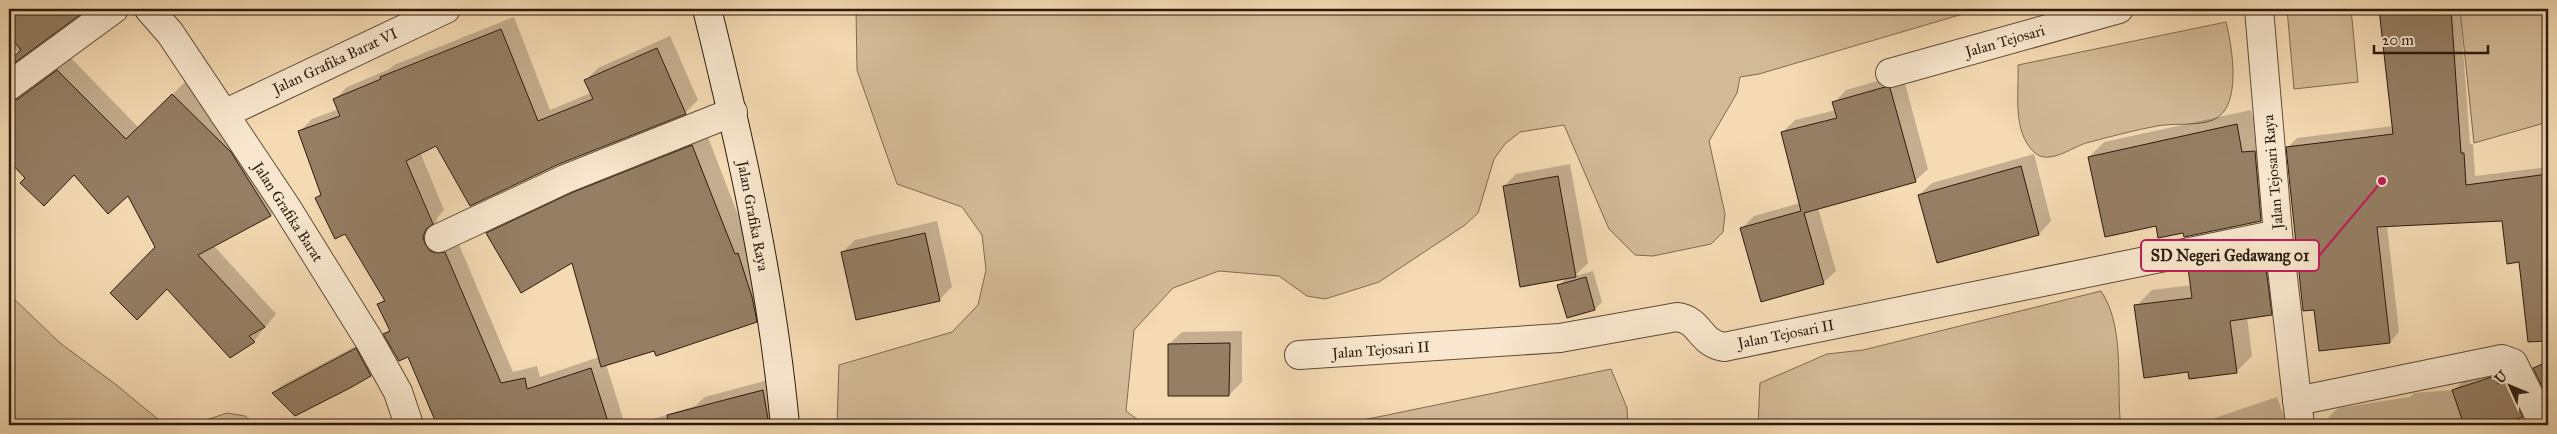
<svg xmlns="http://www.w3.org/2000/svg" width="2557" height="434" font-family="'IM FELL Great Primer',serif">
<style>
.green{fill:#d3ba97;stroke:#806a52}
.shadow{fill:#0003}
.building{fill:#957e64;stroke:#2d1b0e}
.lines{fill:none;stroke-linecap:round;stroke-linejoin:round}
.minor-casing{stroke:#5f4b37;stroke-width:30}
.secondary-casing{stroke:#2d1b0e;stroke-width:30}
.minor{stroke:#f8e7ce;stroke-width:28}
.secondary{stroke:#f8e7ce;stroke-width:28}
.labels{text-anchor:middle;stroke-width:4;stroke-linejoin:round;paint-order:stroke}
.street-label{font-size:15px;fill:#2d1b0e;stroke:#f8e7ce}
.leader{fill:none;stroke:#c2185b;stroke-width:2}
.callout-dot{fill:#c2185b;stroke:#f8e7ce;stroke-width:2}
.callout{fill:#f8e7ce;stroke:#c2185b;stroke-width:2}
.callout-label{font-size:16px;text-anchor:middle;font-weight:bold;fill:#2d1b0e}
</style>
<rect width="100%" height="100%" fill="#f5dab3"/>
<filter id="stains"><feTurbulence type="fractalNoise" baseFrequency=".004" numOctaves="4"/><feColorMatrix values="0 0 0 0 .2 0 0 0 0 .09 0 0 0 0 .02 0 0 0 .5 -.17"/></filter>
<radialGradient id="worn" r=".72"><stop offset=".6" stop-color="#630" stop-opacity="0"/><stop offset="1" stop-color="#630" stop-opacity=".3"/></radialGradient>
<g class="green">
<path d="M 856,9 L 1980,9 L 1759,74 L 1740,77 L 1737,93 L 1709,141 L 1725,214 L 1723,232 L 1711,244 L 1653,256 L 1635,255 L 1609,229 L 1564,125 L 1520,132 L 1505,144 L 1494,159 L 1478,213 L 1465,225 L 1379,282 L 1325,299 L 1307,296 L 1279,276 L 1219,271 L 1173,288 L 1134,330 L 1126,411 L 1145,425 L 837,425 L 839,365 L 952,332 L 978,305 L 986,270 L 982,235 L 962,207 L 897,184 L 857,70 Z"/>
<path d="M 2287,9 L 2351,9 L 2358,82 L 2294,89 Z"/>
<path d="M 2460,9 L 2548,9 L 2548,122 L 2474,143 Z"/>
<path d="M 2226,22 C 2232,46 2243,108 2213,120 C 2199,126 2173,123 2157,126 C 2135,130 2113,136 2090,142 C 2074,145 2049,167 2034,152 C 2012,131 2019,93 2018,65 Z"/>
<path d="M 2101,291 C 2124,325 2117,377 2120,418 L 2116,425 L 1758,425 L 1760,383 L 1827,354 L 1863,350 Z"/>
<path d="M 9,294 L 60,343 L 114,383 L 165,425 L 9,425 Z"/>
<path d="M 1611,369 L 1627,408 L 1628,425 L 1324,425 L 1363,420 Z"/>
<path d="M 227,413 L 245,416 L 256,425 L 191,425 Z"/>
</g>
<g class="shadow">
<path d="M 9,9 L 83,9 L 21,56 L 9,42 Z"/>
<path d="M 360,9 L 378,9 L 362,14 Z"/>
<path d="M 2380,9 L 2460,9 L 2470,144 L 2473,144 L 2475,176 L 2548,167 L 2548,287 L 2523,291 L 2520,261 L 2503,220 L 2387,225 L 2399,332 L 2390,342 L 2315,308 L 2288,147 L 2297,138 L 2393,126 Z"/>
<path d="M 514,17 L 550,110 L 591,93 L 586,80 L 598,68 L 670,36 L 698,100 L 685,113 L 436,144 L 420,152 L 444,210 L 438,217 L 435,224 L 437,231 L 457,240 L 513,372 L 537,366 L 540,377 L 599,357 L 572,261 L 488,233 L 501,220 L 706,132 L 748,241 L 770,308 L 756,321 L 606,364 L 625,425 L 439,425 L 409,355 L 385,334 L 390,329 L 379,305 L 385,298 L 346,232 L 316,198 L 322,193 L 300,131 L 312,119 L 339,109 L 335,99 L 347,87 L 390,69 L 394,65 Z"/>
<path d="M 71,58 L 139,128 L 185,82 L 243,139 L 283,202 L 271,215 L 213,245 L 276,314 L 254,341 L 230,356 L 157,247 L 128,194 L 74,174 L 26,178 L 9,160 L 9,87 L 23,90 L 32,87 Z"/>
<path d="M 1898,75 L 1903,76 L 1928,169 L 1915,181 L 1818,208 L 1836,271 L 1823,283 L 1741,229 L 1754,216 L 1800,203 L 1783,132 L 1795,120 L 1836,110 L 1834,103 L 1846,90 Z"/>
<path d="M 2251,110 L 2276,205 L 2261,220 L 2184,231 L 2157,225 L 2089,157 L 2104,142 Z"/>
<path d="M 2034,154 L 2051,221 L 2039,234 L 1938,261 L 1919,195 L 1932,183 Z"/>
<path d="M 1570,164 L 1588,263 L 1575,276 L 1593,271 L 1602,302 L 1595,309 L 1567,316 L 1559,286 L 1567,277 L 1504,186 L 1516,174 Z"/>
<path d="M 937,221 L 952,287 L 939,300 L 843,252 L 855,240 Z"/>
<path d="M 2280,238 L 2287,298 L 2271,314 L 2247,317 L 2252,356 L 2236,372 L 2189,371 L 2136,306 L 2152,290 L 2192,285 L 2190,269 L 2205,253 Z"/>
<path d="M 1242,331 L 1242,382 L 1229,395 L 1169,344 L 1182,332 Z"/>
<path d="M 363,342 L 377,368 L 370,375 L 274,393 L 281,386 Z"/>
<path d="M 2548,356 L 2548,397 L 2535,369 Z"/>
<path d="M 2508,365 L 2534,404 L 2522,416 L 2496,425 L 2326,425 L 2325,421 L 2338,408 L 2410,397 L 2414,393 L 2454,390 L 2466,378 Z"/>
<path d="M 775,378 L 781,411 L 769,423 L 760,425 L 634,425 L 695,406 L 705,397 Z"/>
<path d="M 2277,397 L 2287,425 L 2194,425 Z"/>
</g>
<g class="building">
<path d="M 9,9 L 88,9 L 9,67 L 9,61 L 21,50 L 9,35 Z"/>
<path d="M 2379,9 L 2451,9 L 2461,153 L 2464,153 L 2466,185 L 2548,174 L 2548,341 L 2528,342 L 2519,262 L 2507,264 L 2502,221 L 2377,227 L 2390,343 L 2319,351 L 2314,310 L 2303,311 L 2286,147 L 2393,134 Z"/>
<path d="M 501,29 L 538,121 L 593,99 L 584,80 L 657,48 L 686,114 L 559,164 L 470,206 L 436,146 L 406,161 L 433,224 L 426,229 L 423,237 L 425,244 L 430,251 L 437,253 L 445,252 L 501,383 L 525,378 L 527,389 L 591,368 L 609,425 L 437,425 L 408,357 L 399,361 L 383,334 L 390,331 L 377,304 L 385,301 L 345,234 L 335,239 L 315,198 L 321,195 L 298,131 L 340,116 L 333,99 L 381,79 L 380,77 Z"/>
<path d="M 57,70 L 126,139 L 172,94 L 231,152 L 271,216 L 198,255 L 265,327 L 249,336 L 255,342 L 230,358 L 167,289 L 137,320 L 110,293 L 155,247 L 128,196 L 108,214 L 74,175 L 44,206 L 20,183 L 25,178 L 9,161 L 9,101 L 18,99 Z"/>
<path d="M 1885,87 L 1890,88 L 1916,182 L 1804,213 L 1824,284 L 1761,302 L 1740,228 L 1801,211 L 1781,132 L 1837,118 L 1832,102 Z"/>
<path d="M 2237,124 L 2242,152 L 2255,151 L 2261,221 L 2184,237 L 2183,233 L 2158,238 L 2156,226 L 2105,237 L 2088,157 Z"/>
<path d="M 692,145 L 735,254 L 738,253 L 752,297 L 757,322 L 656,356 L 654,351 L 601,367 L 572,263 L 521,293 L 486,233 L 571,193 Z"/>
<path d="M 2021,166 L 2039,235 L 1937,263 L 1918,195 Z"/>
<path d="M 1558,176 L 1576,277 L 1520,287 L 1503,186 Z"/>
<path d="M 925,233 L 940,301 L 856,320 L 841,252 Z"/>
<path d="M 2264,253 L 2272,315 L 2230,321 L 2237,373 L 2189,379 L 2188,372 L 2144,378 L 2134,305 L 2192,298 L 2188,268 Z"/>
<path d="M 1586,277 L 1595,310 L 1567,318 L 1557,285 Z"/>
<path d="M 1230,343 L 1229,396 L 1168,396 L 1168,344 Z"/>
<path d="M 356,348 L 371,376 L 350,388 L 295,416 L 272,393 Z"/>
<path d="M 2548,362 L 2548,399 L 2533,368 Z"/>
<path d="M 2495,376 L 2498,384 L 2505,381 L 2523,417 L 2500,425 L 2464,425 L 2452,390 Z"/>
<path d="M 763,390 L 769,425 L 669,425 L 667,415 Z"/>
</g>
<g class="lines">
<defs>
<g id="minor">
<path d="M 149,9 L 170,33 L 285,205 L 369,340 L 398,392 L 409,425"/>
<path d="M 2259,9 L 2278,234 L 2300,425"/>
<path d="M 1890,73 L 2119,9"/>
<path d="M 9,86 L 114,9"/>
<path d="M 224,114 L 446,9"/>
<path d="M 439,238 L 565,179 L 733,112"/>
<path d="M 1299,355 L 1560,338 L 1677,317 C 1701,320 1699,343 1724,347 L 2278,234"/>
<path d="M 2297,401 L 2502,359 L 2513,363 L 2544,425"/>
</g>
<path id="secondary" d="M 707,9 C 741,146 772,285 785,425"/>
</defs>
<use href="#minor" class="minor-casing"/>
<use href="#secondary" class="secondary-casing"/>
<use href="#minor" class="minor"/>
<use href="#secondary" class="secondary"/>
</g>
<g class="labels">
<g class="street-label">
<text transform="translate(2005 41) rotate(-16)" y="5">Jalan Tejosari</text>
<text transform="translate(335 61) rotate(-25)" y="5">Jalan Grafika Barat VI</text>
<text transform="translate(2273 172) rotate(-95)" y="5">Jalan Tejosari Raya</text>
<text transform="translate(288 212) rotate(57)" y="5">Jalan Grafika Barat</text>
<text transform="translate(753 216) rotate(79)" y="5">Jalan Grafika Raya</text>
<text transform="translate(1786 334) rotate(-11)" y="5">Jalan Tejosari II</text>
<text transform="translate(1381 350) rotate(-4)" y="5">Jalan Tejosari II</text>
</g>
</g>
<path class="leader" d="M2382 181L2319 256"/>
<circle class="callout-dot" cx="2382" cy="181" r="5"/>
<rect class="callout" x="2141" y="240" width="178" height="31" rx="5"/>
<g class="callout-label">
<text x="2230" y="261">SD Negeri Gedawang 01</text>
</g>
<rect width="2557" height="434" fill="none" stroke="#f5dab3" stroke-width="30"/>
<rect x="10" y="10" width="2537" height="414" fill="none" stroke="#2d1b0e" stroke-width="2.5"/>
<rect x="15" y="15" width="2527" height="404" fill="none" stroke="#2d1b0e"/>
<g transform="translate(2510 386) rotate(314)" stroke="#f8e7ce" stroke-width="4" paint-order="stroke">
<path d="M0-4L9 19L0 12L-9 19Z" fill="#2d1b0e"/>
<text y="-8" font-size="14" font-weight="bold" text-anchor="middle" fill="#2d1b0e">U</text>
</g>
<path d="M2374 45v8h114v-8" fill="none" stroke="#2d1b0e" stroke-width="2.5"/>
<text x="2382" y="45" font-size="15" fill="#2d1b0e" stroke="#f8e7ce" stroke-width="4" paint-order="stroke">20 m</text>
<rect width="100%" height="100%" filter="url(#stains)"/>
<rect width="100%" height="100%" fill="url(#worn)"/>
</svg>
